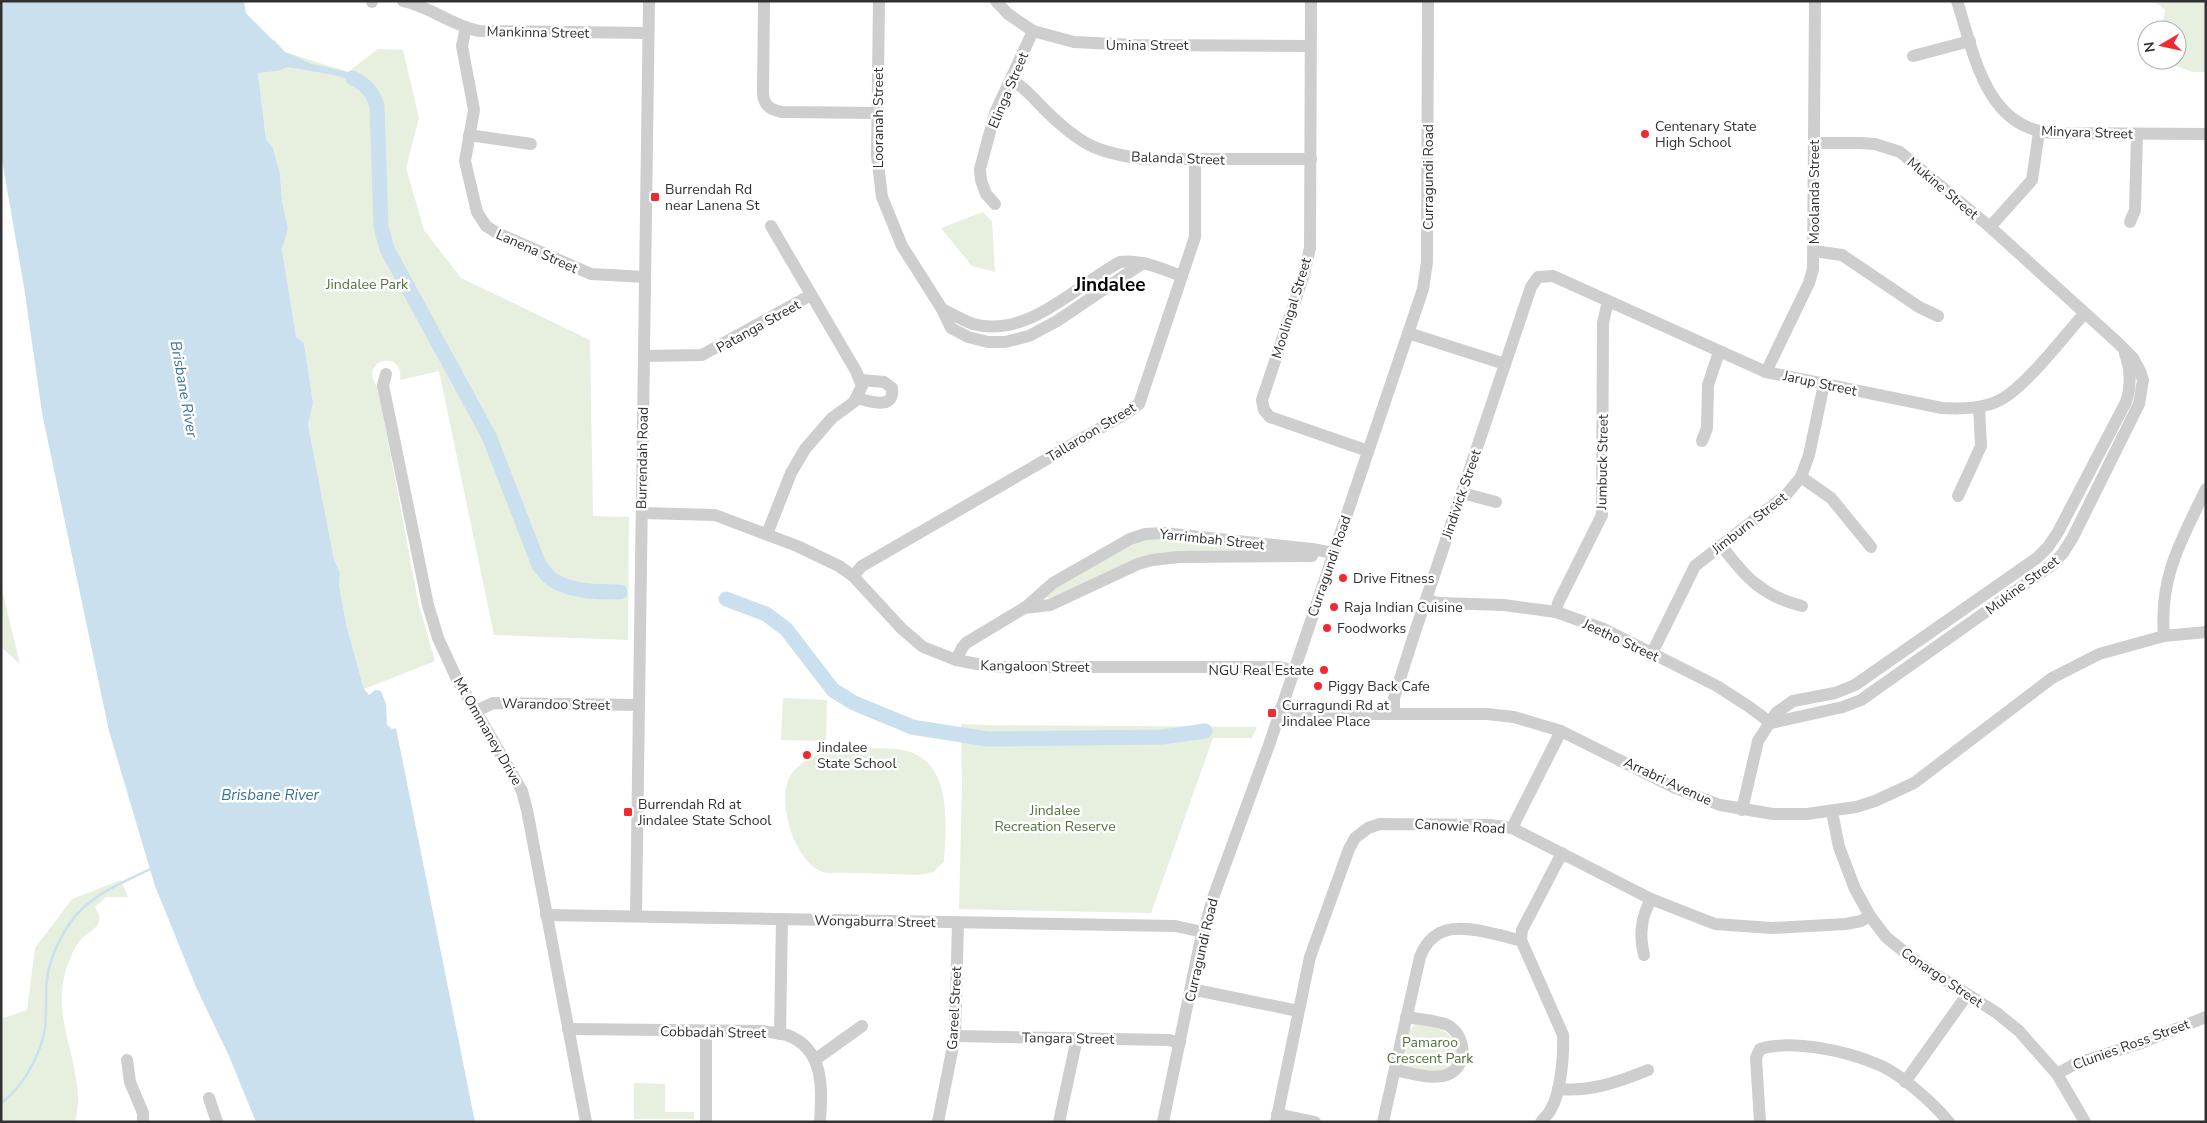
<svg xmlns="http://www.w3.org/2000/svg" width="2207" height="1123" font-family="'Nunito Sans',sans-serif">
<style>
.green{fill:#e7efde}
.water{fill:#cae0ef}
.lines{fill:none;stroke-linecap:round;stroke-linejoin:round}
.stream{stroke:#cae0ef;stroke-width:2.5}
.river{stroke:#cae0ef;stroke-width:15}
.minor{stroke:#cecece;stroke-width:12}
.poi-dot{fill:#f22932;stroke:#fff;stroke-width:2}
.labels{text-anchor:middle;stroke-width:5;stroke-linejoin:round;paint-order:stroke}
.street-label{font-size:14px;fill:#313131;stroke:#fff}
.poi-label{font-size:14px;fill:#313131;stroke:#fff;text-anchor:start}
.park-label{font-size:14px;fill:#52713a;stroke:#fff}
.water-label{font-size:15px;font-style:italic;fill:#38719a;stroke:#fff}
.district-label{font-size:19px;font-weight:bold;fill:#000;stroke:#fff}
</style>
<rect width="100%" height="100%" fill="#fff"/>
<g class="green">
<path d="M 2155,1 L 2206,1 L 2206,72 L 2193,72 L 2160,60 L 2177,60 L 2177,30 L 2162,30 L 2165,10 Z"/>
<path d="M 274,39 L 285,52 L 348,72 L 378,49 L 403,50 L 419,118 L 406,168 L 424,230 L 461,278 L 590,340 L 593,516 L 629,517 L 628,640 L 494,635 L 439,371 L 400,380 C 405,347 356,360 378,388 L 419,606 L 435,661 L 364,689 L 347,628 L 339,585 L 340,573 L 334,559 L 308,425 L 313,403 L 304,343 L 296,337 L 282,249 L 288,229 L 282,201 L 280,174 L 273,148 L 266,139 L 258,73 L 277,71 Z"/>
<path d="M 983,212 L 992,222 L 995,272 L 972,266 L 941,228 Z"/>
<path d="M 1146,537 L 1278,550 L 1170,552 L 1049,599 L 1047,597 L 1048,592 Z"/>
<path d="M 1,586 L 20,664 L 1,647 Z"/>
<path d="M 783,698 L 827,700 L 826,741 L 781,740 Z"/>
<path d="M 961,724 L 984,725 L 1257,727 L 1252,738 L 1213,738 L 1151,913 L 959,909 L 962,787 Z"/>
<path d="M 833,749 C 854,750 881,746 902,750 C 953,759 946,823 944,861 L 933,872 L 918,875 C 895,874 873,873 850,873 C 842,872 830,874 823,872 C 794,862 775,799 791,775 C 799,761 819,755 833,749 Z"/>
<path d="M 121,880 L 128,897 L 106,897 L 95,907 C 97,912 101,916 99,921 C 97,929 89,932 83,937 C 71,950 64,972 62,990 C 58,1034 87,1078 75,1122 L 1,1122 L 1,1026 L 3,1018 L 27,1010 L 35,948 L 72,899 Z"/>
<path d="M 1415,1024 C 1435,1023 1446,1030 1459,1045 L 1454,1067 L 1438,1072 L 1408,1068 L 1404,1060 L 1410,1030 Z"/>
<path d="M 634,1083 L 665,1084 L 665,1112 L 694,1112 L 694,1119 L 634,1119 Z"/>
</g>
<path class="water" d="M 1,1 L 244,1 L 246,13 L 285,52 L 312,64 L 348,72 L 359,78 L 369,88 L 339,76 L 306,70 L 287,67 L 278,71 L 258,73 L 266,139 L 273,148 L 280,174 L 282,201 L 288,229 L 282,249 L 296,337 L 304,343 L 313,403 L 308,425 L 334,559 L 340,573 L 339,585 L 347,628 L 364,689 L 369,695 L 375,690 L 381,691 L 386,704 L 387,725 L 392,729 L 396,728 L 475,1122 L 256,1122 L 229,1056 L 196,987 L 155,886 L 109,731 L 42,413 L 24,287 L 1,154 Z"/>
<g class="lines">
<path class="stream" d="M 1,1103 C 23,1088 40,1055 45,1029 C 47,1012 45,995 47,979 C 50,955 65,925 83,908 C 102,890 129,880 152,868"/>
<g class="river">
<path d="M 353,78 C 366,85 373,92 377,106 L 381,227 L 387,249 L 489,436 L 539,565 C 543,570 548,577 553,580 C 572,592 598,592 620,592"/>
<path d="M 726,599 L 766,614 L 786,629 L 833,690 L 854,703 L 912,727 L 987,739 L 1163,737 L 1205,731"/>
</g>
<g class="minor">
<path d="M 403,1 C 431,7 453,26 479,31 L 648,33"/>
<path d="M 764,1 L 763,92 C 763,105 770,110 782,112 L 878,113"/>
<path d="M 879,1 L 877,156 L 882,197 L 902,246 L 942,309 L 951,328 L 968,337 L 988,342 L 1005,342 L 1029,336 L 1057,321 L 1143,263"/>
<path d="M 996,1 L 1008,14 L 1033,31 L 1074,42 L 1133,45 L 1310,46"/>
<path d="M 1311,1 L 1310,248 L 1304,274 L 1262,400 L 1264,410 L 1270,417 L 1368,451"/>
<path d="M 1957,1 C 1974,53 1985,128 2052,133 L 2206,134"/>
<path d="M 372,2 L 372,1"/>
<path d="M 466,27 L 462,46 L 474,110 L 465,161 L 477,212 L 486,226 L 497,233 L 591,274 L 645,277"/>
<path d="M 1913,56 L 1970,41"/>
<path d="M 1012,80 C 1026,88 1035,100 1046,111 C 1081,145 1097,153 1145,159 L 1311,159"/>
<path d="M 469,135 L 531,144"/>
<path d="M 995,204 L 986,194 L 981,180 L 980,169 L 995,113 L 1033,31"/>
<path d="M 2130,222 L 2135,210 L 2137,134"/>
<path d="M 1990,227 L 2032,180 L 2039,132"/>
<path d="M 1814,251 L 1842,255 L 1919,307 L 1938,316"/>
<path d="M 942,309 C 952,314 962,320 973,324 C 1028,339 1075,286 1120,262 C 1141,259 1162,269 1182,276"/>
<path d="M 1408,333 L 1505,364"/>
<path d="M 644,356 L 702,355 L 811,295"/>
<path d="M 1766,372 L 1809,283 L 1813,269 L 1815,1"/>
<path d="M 386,374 L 383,385 L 428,605 L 438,638 L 456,677 L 522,791 L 527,810 L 586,1122"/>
<path d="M 857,398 C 869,401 895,411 892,388 L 884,382 L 861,380"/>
<path d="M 1702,441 L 1707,428 L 1708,385 L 1719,352"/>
<path d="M 1801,477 L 1831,498 L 1871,547"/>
<path d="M 1462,493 L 1496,502"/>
<path d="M 1958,496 L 1981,446 L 1979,407"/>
<path d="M 642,513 L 715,515 L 797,546 L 839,566 L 853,576 L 902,629 L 923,647 L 956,660 L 993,667 L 1279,667 L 1294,671"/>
<path d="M 767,534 L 791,473 L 805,449 L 832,418 L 854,402 L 862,386 L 856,371 L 771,226"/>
<path d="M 1721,545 C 1745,577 1762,596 1802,606"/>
<path d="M 853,576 L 862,566 L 1130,411 L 1139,404 L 1195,237 L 1195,160"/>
<path d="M 1426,600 L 1440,603 L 1504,605 L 1556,612 L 1604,629 L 1717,686 L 1748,706 L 1771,723"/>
<path d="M 1024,608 L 1050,605 L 1138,564 L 1152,560 L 1179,557 L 1312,556"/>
<path d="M 1556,612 L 1558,603 L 1602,515 L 1603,323 L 1608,301"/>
<path d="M 2164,636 C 2159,577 2181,541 2206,489"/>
<path d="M 1652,653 L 1695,566 L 1786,495 L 1801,477 L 1809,455 L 1824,384"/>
<path d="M 956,660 L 962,648 L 966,643 L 1026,607 L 1053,583 L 1130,539 L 1145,534 L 1164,533 L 1312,549 L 1334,553"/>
<path d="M 1281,708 L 1297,713 L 1309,714 L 1487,714 L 1514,717 L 1561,731 L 1673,787 L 1720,805 L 1773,814 L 1807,814 L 1856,807 L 1875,801 L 1914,783 L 2052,678 L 2099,654 L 2164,636 L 2206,632"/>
<path d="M 476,711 L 493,703 L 638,705"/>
<path d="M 1394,714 L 1394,698 L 1412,641 L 1531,287 L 1538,277 L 1553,276 L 1766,372 L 1942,408 C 1963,409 1984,409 2002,399 C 2028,384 2063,337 2084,314"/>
<path d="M 1771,723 L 1843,707 L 1861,700 L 2052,565 L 2063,553 L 2073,537 L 2139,404 L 2143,380 L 2140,371 L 2133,358 L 2117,342 L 1990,227 L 1900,152 L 1875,144 L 1861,143 L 1815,143"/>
<path d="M 1742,810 L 1758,741 L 1776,713 L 1793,701 L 1835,693 L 1855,685 L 2037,558 L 2048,547 L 2058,532 L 2126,402 C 2131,387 2131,369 2125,354"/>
<path d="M 1832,812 L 1839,847 L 1855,889 L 1870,916 L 1886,937 L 1918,963 L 1997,1013 L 2019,1031 L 2057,1074 L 2085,1122"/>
<path d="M 1512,828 L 1561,731"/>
<path d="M 546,915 L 1175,926 L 1203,932"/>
<path d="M 636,916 L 649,1"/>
<path d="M 1644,955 C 1639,934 1641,918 1651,899"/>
<path d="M 1191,989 L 1298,1011"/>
<path d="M 568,1029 L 764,1031 C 772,1033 780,1033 787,1035 C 825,1049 822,1089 820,1122"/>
<path d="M 706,1031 L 706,1122"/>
<path d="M 780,1034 L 782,919"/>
<path d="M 955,1036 L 1169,1040 L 1180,1043"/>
<path d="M 816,1059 L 862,1026"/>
<path d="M 127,1060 L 130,1082 L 143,1113 L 143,1122"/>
<path d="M 1395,1070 C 1412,1073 1433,1081 1449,1074 C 1470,1064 1465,1032 1445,1024 C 1433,1020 1418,1019 1406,1017"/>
<path d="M 2057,1074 L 2075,1064 L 2141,1043 L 2206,1017"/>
<path d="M 1905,1082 L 1967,995"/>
<path d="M 1558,1089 C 1590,1092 1619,1082 1648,1070"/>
<path d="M 209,1098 L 217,1122"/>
<path d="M 1277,1114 L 1315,1122"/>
<path d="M 938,1122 L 955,1036 L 958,923"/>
<path d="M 1059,1122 L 1077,1038"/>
<path d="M 1163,1122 L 1200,943 L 1214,895 L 1269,745 L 1423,289 L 1427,262 L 1428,1"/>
<path d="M 1276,1122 L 1310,957 L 1349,849 L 1355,838 L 1368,828 L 1380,824 L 1490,825 L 1512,828 L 1651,899 L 1715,924 L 1772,928 L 1846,924 L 1861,921 L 1870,916"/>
<path d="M 1383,1122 L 1420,957 C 1434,920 1467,927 1499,935 C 1506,936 1514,940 1521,940"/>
<path d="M 1541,1122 C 1544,1118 1549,1114 1551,1109 C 1561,1092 1564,1055 1563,1035 L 1521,940 L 1522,930 L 1562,853"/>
<path d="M 1760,1122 L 1756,1058 L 1760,1049 C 1792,1039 1846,1051 1877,1064 C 1900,1073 1933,1103 1949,1122"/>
</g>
</g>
<g class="poi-dot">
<circle cx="1645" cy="134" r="5"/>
<rect x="650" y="192" width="10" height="10" rx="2.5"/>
<circle cx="1343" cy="578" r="5"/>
<circle cx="1334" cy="607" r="5"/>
<circle cx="1327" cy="628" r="5"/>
<circle cx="1324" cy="670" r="5"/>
<circle cx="1318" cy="686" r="5"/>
<rect x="1267" y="708" width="10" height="10" rx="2.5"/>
<circle cx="807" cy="755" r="5"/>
<rect x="623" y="807" width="10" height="10" rx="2.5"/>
</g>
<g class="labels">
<g class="street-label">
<text transform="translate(538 32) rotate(1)" y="5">Mankinna Street</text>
<text x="1147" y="50">Umina Street</text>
<text transform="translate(1008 90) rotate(-67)" y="5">Elinga Street</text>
<text transform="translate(878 118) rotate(-90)" y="5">Looranah Street</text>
<text transform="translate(2087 132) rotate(2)" y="5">Minyara Street</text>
<text transform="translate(1178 158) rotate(2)" y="5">Balanda Street</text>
<text transform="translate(1428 177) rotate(-90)" y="5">Curragundi Road</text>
<text transform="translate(1943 188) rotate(40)" y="5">Mukine Street</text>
<text transform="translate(1814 192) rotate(-90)" y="5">Moolanda Street</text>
<text transform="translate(537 251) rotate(24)" y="5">Lanena Street</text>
<text transform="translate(1291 308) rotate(-73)" y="5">Moolingal Street</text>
<text transform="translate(758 326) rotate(-29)" y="5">Patanga Street</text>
<text transform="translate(1820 383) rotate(12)" y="5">Jarup Street</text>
<text transform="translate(1091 432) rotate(-31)" y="5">Tallaroon Street</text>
<text transform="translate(642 458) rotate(-89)" y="5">Burrendah Road</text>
<text transform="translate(1602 462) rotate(-89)" y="5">Jumbuck Street</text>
<text transform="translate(1461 494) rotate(-71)" y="5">Jindivick Street</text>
<text transform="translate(1749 523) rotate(-38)" y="5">Jimburn Street</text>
<text transform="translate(1212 539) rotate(6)" y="5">Yarrimbah Street</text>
<text transform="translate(1329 566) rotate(-71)" y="5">Curragundi Road</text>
<text transform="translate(2022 585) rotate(-37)" y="5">Mukine Street</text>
<text transform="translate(1621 640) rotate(25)" y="5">Jeetho Street</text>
<text transform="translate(1035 666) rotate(1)" y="5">Kangaloon Street</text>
<text transform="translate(556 704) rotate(1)" y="5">Warandoo Street</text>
<text transform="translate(488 731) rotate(60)" y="5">Mt Ommaney Drive</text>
<text transform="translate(1668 781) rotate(25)" y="5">Arrabri Avenue</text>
<text transform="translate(1460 826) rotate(3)" y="5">Canowie Road</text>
<text transform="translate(875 921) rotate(1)" y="5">Wongaburra Street</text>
<text transform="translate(1201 950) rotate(-77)" y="5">Curragundi Road</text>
<text transform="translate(1942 977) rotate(34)" y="5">Conargo Street</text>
<text transform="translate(954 1008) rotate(-87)" y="5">Gareel Street</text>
<text transform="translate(713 1032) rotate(1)" y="5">Cobbadah Street</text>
<text transform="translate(1068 1038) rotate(1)" y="5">Tangara Street</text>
<text transform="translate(2131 1044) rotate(-20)" y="5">Clunies Ross Street</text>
</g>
<g class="poi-label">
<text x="1655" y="131">Centenary State<tspan x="1655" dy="16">High School</tspan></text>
<text x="665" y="194">Burrendah Rd<tspan x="665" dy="16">near Lanena St</tspan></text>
<text x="1353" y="583">Drive Fitness</text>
<text x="1344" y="612">Raja Indian Cuisine</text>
<text x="1337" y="633">Foodworks</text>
<text x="1314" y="675" text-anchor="end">NGU Real Estate</text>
<text x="1328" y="691">Piggy Back Cafe</text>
<text x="1282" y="710">Curragundi Rd at<tspan x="1282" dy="16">Jindalee Place</tspan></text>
<text x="817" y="752">Jindalee<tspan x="817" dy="16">State School</tspan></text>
<text x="638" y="809">Burrendah Rd at<tspan x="638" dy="16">Jindalee State School</tspan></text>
</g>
<g class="park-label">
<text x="367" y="289">Jindalee Park</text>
<text x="1055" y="815">Jindalee<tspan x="1055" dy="16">Recreation Reserve</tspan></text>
<text x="1430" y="1047">Pamaroo<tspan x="1430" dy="16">Crescent Park</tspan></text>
</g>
<g class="water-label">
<text transform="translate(184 389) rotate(80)" y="5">Brisbane River</text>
<text x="270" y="800">Brisbane River</text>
</g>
<g class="district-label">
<text x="1110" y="291">Jindalee</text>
</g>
</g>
<rect width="2207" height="1123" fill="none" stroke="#313131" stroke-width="5"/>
<g transform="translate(2162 45) rotate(261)"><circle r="24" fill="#ffffff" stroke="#adadad"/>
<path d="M0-4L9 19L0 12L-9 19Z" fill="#f22932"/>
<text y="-8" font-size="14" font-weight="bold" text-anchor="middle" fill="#313131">N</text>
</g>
</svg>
